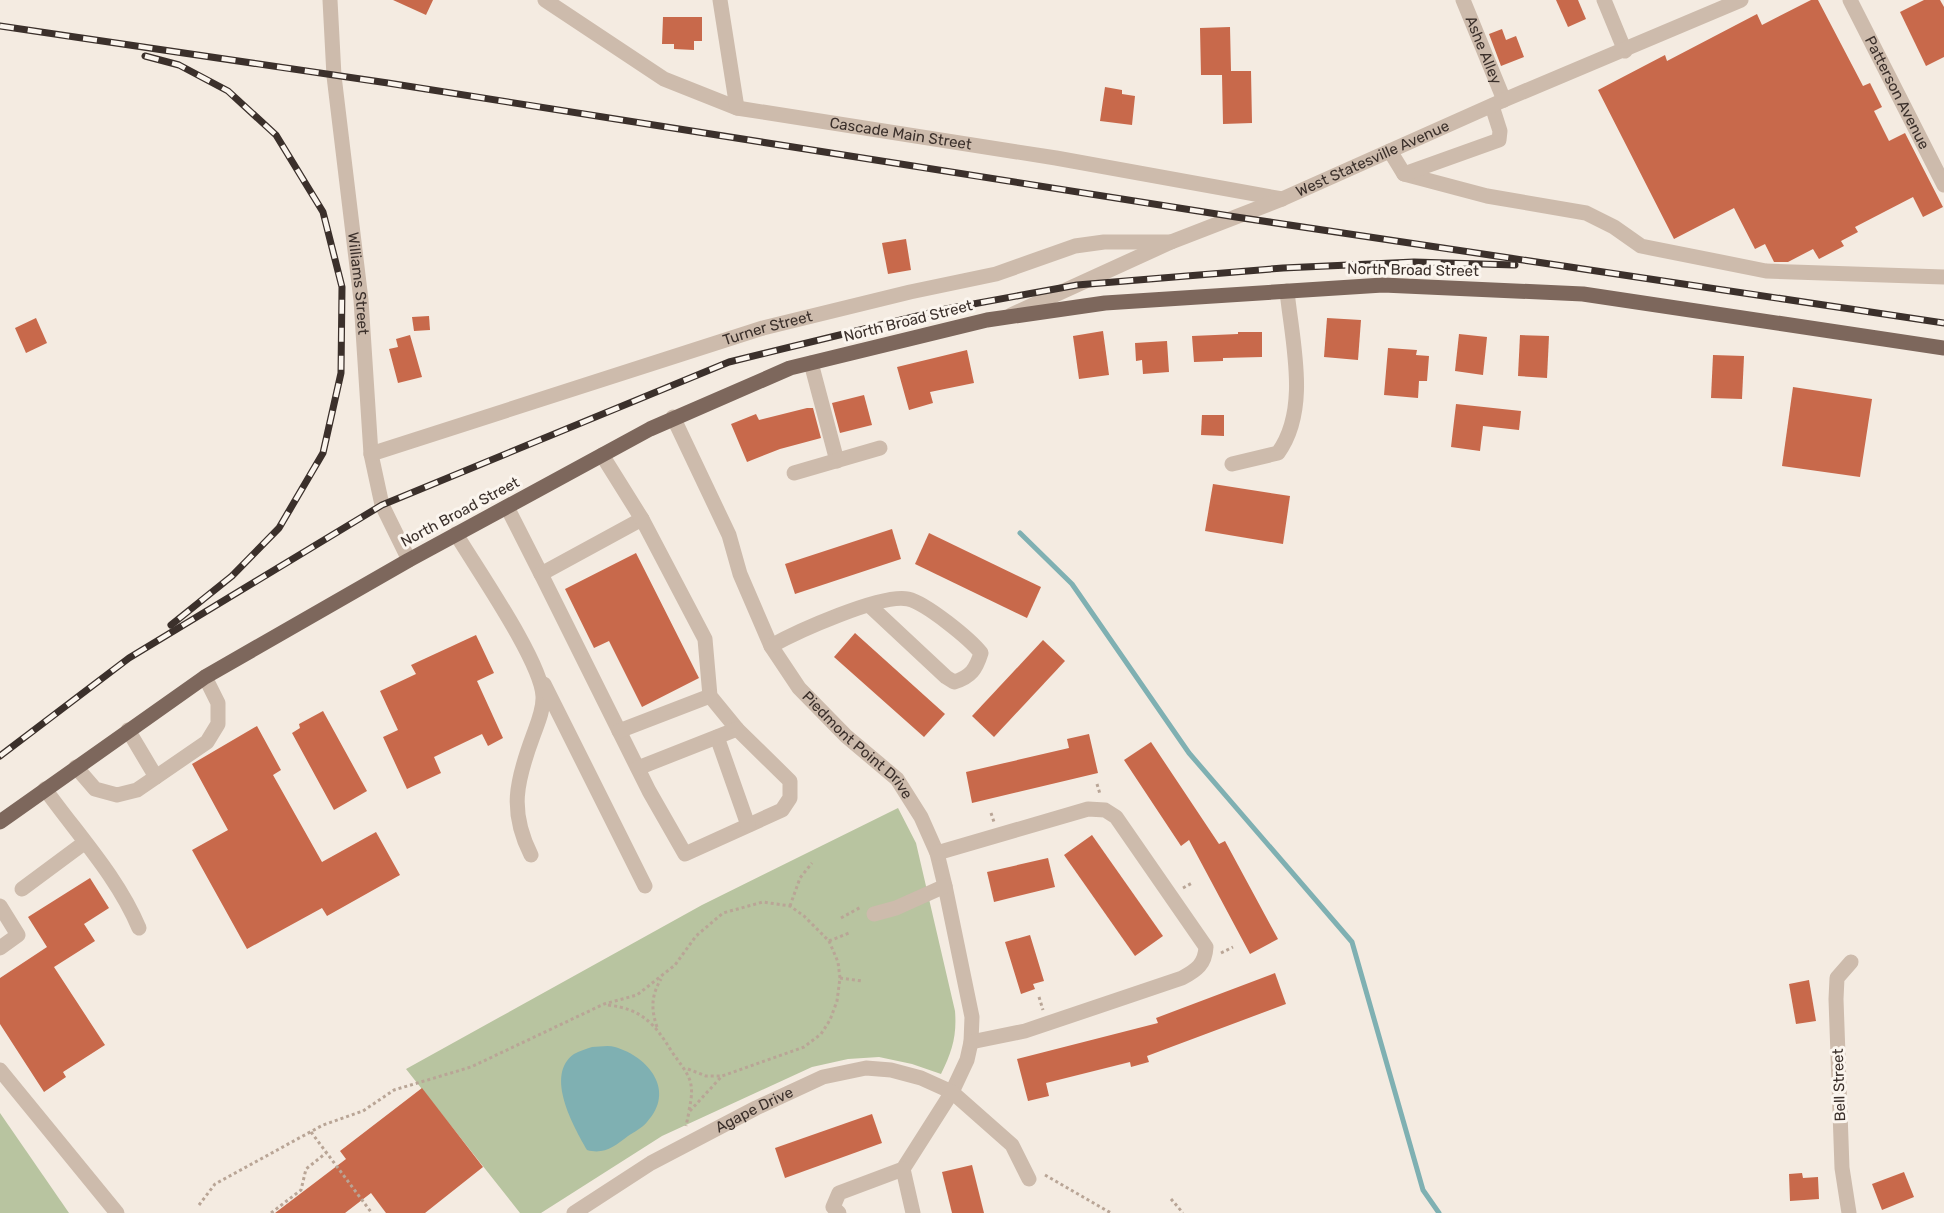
<svg xmlns="http://www.w3.org/2000/svg" width="1944" height="1213" font-family="Rubik,sans-serif">
<style>
.green{fill:#b8c4a0}
.water{fill:#7fb0b2}
.lines{fill:none;stroke-linecap:round;stroke-linejoin:round}
.stream{stroke:#7fb0b2;stroke-width:5}
.building{fill:#c8694b}
.path{stroke:#b9a596;stroke-width:3;stroke-dasharray:3 3;stroke-linecap:butt}
.minor{stroke:#cdbbac;stroke-width:15}
.major{stroke:#7d675c;stroke-width:15}
.rail-casing{stroke:#3b302b;stroke-width:7}
.rail{stroke:#fbf5ee;stroke-width:4.5;stroke-dasharray:14;stroke-linecap:butt}
.labels{text-anchor:middle;stroke-width:6;stroke-linejoin:round;paint-order:stroke}
.street-label{font-size:15px;fill:#3b302b;stroke:#fbf5ee}
</style>
<rect width="100%" height="100%" fill="#f4ebe1"/>
<g class="green">
<path d="M 898,808 L 916,843 L 955,1011 C 957,1036 952,1052 941,1074 L 912,1064 L 879,1057 L 848,1059 L 812,1067 L 662,1136 L 541,1213 L 520,1213 L 406,1069 L 702,905 Z"/>
<path d="M 0,1113 L 69,1213 L 0,1213 Z"/>
</g>
<path class="water" d="M 592,1047 C 599,1047 608,1045 615,1047 C 649,1057 676,1091 647,1122 C 642,1128 634,1132 628,1136 C 615,1146 604,1155 587,1150 C 574,1127 544,1075 574,1054 C 579,1051 586,1049 592,1047 Z"/>
<g class="lines">
<path class="stream" d="M 1020,533 L 1072,584 L 1189,753 L 1352,942 L 1423,1190 L 1439,1213"/>
</g>
<g class="building">
<path d="M 393,0 L 433,0 L 426,15 Z"/>
<path d="M 1556,0 L 1578,0 L 1586,19 L 1568,27 Z"/>
<path d="M 1811,0 L 1818,0 L 1863,86 L 1870,83 L 1882,107 L 1874,111 L 1889,141 L 1905,133 L 1943,207 L 1923,217 L 1913,197 L 1855,227 L 1858,232 L 1841,241 L 1844,246 L 1819,259 L 1813,249 L 1788,262 L 1774,262 L 1765,244 L 1755,249 L 1734,208 L 1674,239 L 1598,90 L 1665,55 L 1667,61 L 1757,14 L 1762,25 Z"/>
<path d="M 1924,0 L 1940,0 L 1944,7 L 1944,57 L 1926,66 L 1900,12 Z"/>
<path d="M 663,17 L 702,17 L 702,41 L 694,41 L 694,50 L 674,49 L 674,44 L 662,44 Z"/>
<path d="M 1230,27 L 1231,71 L 1251,71 L 1252,123 L 1223,124 L 1222,75 L 1201,75 L 1200,28 Z"/>
<path d="M 1502,29 L 1506,40 L 1516,36 L 1524,57 L 1501,66 L 1489,34 Z"/>
<path d="M 1105,87 L 1122,90 L 1122,94 L 1135,96 L 1132,125 L 1100,121 Z"/>
<path d="M 906,239 L 911,270 L 888,274 L 882,243 Z"/>
<path d="M 429,316 L 430,330 L 414,331 L 412,317 Z"/>
<path d="M 36,318 L 47,343 L 26,353 L 15,328 Z"/>
<path d="M 1327,318 L 1361,320 L 1358,360 L 1324,357 Z"/>
<path d="M 1103,331 L 1109,375 L 1079,379 L 1073,336 Z"/>
<path d="M 1238,332 L 1262,332 L 1262,357 L 1223,358 L 1223,361 L 1194,362 L 1192,336 L 1238,334 Z"/>
<path d="M 1459,334 L 1487,337 L 1483,375 L 1455,371 Z"/>
<path d="M 410,335 L 422,377 L 398,383 L 389,349 L 398,347 L 396,339 Z"/>
<path d="M 1520,335 L 1549,336 L 1547,378 L 1518,376 Z"/>
<path d="M 1167,341 L 1169,372 L 1143,374 L 1142,360 L 1136,361 L 1135,343 Z"/>
<path d="M 1388,348 L 1417,350 L 1416,355 L 1429,356 L 1427,381 L 1419,381 L 1418,398 L 1384,395 Z"/>
<path d="M 967,350 L 974,383 L 930,392 L 933,403 L 909,410 L 897,367 Z"/>
<path d="M 1713,355 L 1744,356 L 1742,399 L 1711,398 Z"/>
<path d="M 1793,387 L 1872,399 L 1860,477 L 1782,466 Z"/>
<path d="M 864,395 L 872,425 L 840,433 L 832,403 Z"/>
<path d="M 1456,404 L 1521,411 L 1519,430 L 1483,426 L 1480,451 L 1451,447 Z"/>
<path d="M 807,408 L 813,408 L 821,438 L 780,449 L 747,462 L 731,424 L 756,414 L 759,420 Z"/>
<path d="M 1202,415 L 1224,415 L 1224,436 L 1201,435 Z"/>
<path d="M 1213,484 L 1290,496 L 1283,544 L 1205,531 Z"/>
<path d="M 892,529 L 901,559 L 795,594 L 785,564 Z"/>
<path d="M 929,533 L 1041,587 L 1027,618 L 915,564 Z"/>
<path d="M 636,553 L 699,678 L 642,707 L 609,641 L 594,648 L 565,589 Z"/>
<path d="M 855,633 L 945,714 L 924,737 L 834,657 Z"/>
<path d="M 476,635 L 494,673 L 477,681 L 503,738 L 488,746 L 482,734 L 434,757 L 441,773 L 407,789 L 383,737 L 398,730 L 380,691 L 416,674 L 411,665 Z"/>
<path d="M 1043,640 L 1065,661 L 994,737 L 972,716 Z"/>
<path d="M 323,711 L 367,791 L 334,810 L 292,733 L 300,728 L 299,724 Z"/>
<path d="M 257,726 L 281,770 L 273,775 L 322,862 L 376,832 L 400,875 L 327,916 L 322,908 L 247,949 L 192,850 L 228,830 L 192,764 Z"/>
<path d="M 1089,734 L 1098,773 L 972,803 L 966,772 L 1069,748 L 1067,739 Z"/>
<path d="M 1151,742 L 1219,844 L 1225,841 L 1278,939 L 1250,954 L 1189,840 L 1181,846 L 1124,760 Z"/>
<path d="M 1092,835 L 1163,936 L 1135,956 L 1064,855 Z"/>
<path d="M 1048,858 L 1055,887 L 994,902 L 987,872 Z"/>
<path d="M 90,878 L 109,908 L 84,924 L 95,941 L 54,967 L 105,1045 L 63,1072 L 66,1077 L 44,1092 L 0,1024 L 0,978 L 47,947 L 28,917 Z"/>
<path d="M 1030,935 L 1044,981 L 1033,984 L 1035,989 L 1021,994 L 1005,942 Z"/>
<path d="M 1275,973 L 1286,1004 L 1147,1056 L 1149,1062 L 1131,1067 L 1130,1062 L 1046,1083 L 1049,1096 L 1028,1101 L 1017,1059 L 1158,1023 L 1156,1018 Z"/>
<path d="M 1809,980 L 1816,1021 L 1796,1024 L 1789,984 Z"/>
<path d="M 422,1088 L 483,1167 L 425,1213 L 386,1213 L 371,1193 L 345,1213 L 275,1213 L 346,1159 L 340,1151 Z"/>
<path d="M 872,1114 L 882,1143 L 785,1178 L 775,1148 Z"/>
<path d="M 972,1165 L 984,1213 L 952,1213 L 942,1172 Z"/>
<path d="M 1904,1172 L 1914,1197 L 1882,1210 L 1872,1184 Z"/>
<path d="M 1802,1173 L 1803,1178 L 1818,1177 L 1819,1199 L 1790,1201 L 1789,1174 Z"/>
</g>
<g class="lines">
<g class="path">
<path d="M 1097,784 L 1100,794"/>
<path d="M 991,813 L 994,822"/>
<path d="M 1183,888 L 1192,883"/>
<path d="M 790,906 L 800,878 L 812,863"/>
<path d="M 841,918 L 861,907"/>
<path d="M 829,941 L 849,933"/>
<path d="M 1221,953 L 1233,947"/>
<path d="M 840,978 L 862,981"/>
<path d="M 1039,997 L 1043,1010"/>
<path d="M 608,1005 C 642,1009 655,1024 672,1052 C 688,1075 696,1080 689,1110"/>
<path d="M 657,1027 C 651,1009 651,996 661,979"/>
<path d="M 688,1069 L 706,1076 L 722,1076"/>
<path d="M 311,1132 L 371,1212"/>
<path d="M 1045,1175 L 1111,1213"/>
<path d="M 1171,1199 L 1183,1213"/>
<path d="M 199,1205 L 215,1184 L 323,1125 L 363,1111 L 394,1090 L 471,1067 L 604,1004 L 637,995 L 675,965 L 696,936 L 723,913 L 763,902 L 790,906 L 804,916 L 829,941 L 838,962 L 840,978 L 837,1001 L 830,1020 L 821,1034 L 804,1047 L 722,1076 L 689,1112 L 686,1126"/>
<path d="M 271,1213 L 301,1190 L 306,1169 L 326,1153"/>
</g>
<g class="minor">
<path id="s1" d="M 330,0 L 334,76 L 361,300 L 371,454 L 382,505 L 409,560"/>
<path id="s2" d="M 545,0 L 664,79 L 737,108 L 1056,158 L 1282,199"/>
<path d="M 720,0 L 737,108"/>
<path id="s3" d="M 1463,0 L 1504,100"/>
<path d="M 1604,0 L 1625,51"/>
<path id="s4" d="M 1850,0 L 1944,185"/>
<path d="M 1390,151 L 1404,174 L 1487,196 L 1586,213 L 1614,227 L 1641,246 L 1766,271 L 1944,277"/>
<path d="M 1404,174 L 1499,140 L 1500,131 L 1492,106"/>
<path id="s5" d="M 1011,315 L 1171,242 L 1282,199 L 1504,100 L 1741,0"/>
<path d="M 811,363 L 837,461"/>
<path id="s6" d="M 673,417 L 729,535 L 740,574 L 771,646 L 799,688 L 846,736 L 897,779 L 921,817 L 937,853 L 945,886 L 972,1017 L 971,1042 L 967,1060 L 952,1092 L 903,1169 L 839,1193 L 833,1207 L 839,1213"/>
<path id="s7" d="M 371,454 L 763,328 L 910,292 L 996,274 L 1075,246 L 1104,242 L 1171,242"/>
<path d="M 1232,464 L 1278,453 C 1310,409 1292,342 1287,291"/>
<path d="M 794,473 L 880,448"/>
<path d="M 507,507 L 541,574 L 642,519"/>
<path d="M 456,534 C 477,569 541,661 543,696 C 544,709 537,725 533,736 C 516,782 509,811 531,855"/>
<path d="M 541,574 L 649,791 L 685,854 L 782,810 L 790,798 L 790,781 L 737,729 L 710,696 L 705,639 L 642,519 L 602,455"/>
<path d="M 771,646 C 796,632 882,593 908,599 C 926,603 970,639 981,653 C 976,669 971,677 954,682 L 946,677 L 870,606"/>
<path d="M 544,684 L 645,886"/>
<path d="M 128,730 L 156,777"/>
<path d="M 619,731 L 710,696"/>
<path d="M 717,737 L 748,825"/>
<path d="M 76,767 L 95,789 L 117,795 L 137,790 L 207,742 L 218,724 L 218,703 L 205,677"/>
<path d="M 638,768 L 737,729"/>
<path d="M 45,789 C 78,835 117,876 139,928"/>
<path d="M 937,853 L 1088,809 L 1105,810 L 1116,817 L 1206,947 C 1205,964 1197,970 1182,978 L 1025,1031 L 971,1042"/>
<path d="M 22,889 L 84,843"/>
<path d="M 0,906 L 18,935 L 0,948"/>
<path d="M 874,914 L 896,908 L 945,886"/>
<path d="M 0,1070 L 117,1213"/>
<path d="M 903,1169 L 913,1213"/>
<path id="s8" d="M 574,1213 L 651,1163 L 756,1108 L 823,1077 L 866,1068 L 891,1070 L 921,1078 L 952,1092 L 1012,1145 L 1029,1179"/>
<path d="M 1849,1213 L 1842,1168 L 1836,999 L 1837,978 L 1851,962"/>
</g>
<path class="major" d="M 0,822 L 205,677 L 409,560 L 650,429 L 790,368 L 987,320 L 1105,303 L 1383,285 L 1583,294 L 1944,348"/>
<defs>
<g id="rail">
<path d="M 0,26 L 388,83 L 1236,217 L 1944,323"/>
<path d="M 145,56 L 179,65 L 228,91 L 276,135 L 323,212 L 342,287 L 341,373 L 323,453 L 279,528 L 232,576 L 171,625"/>
<path d="M 0,756 L 129,658 L 382,505 L 729,362 L 946,309 L 1077,285 L 1283,268 L 1414,262 L 1515,265"/>
</g>
</defs>
<use href="#rail" class="rail-casing"/>
<use href="#rail" class="rail"/>
</g>
<g class="labels">
<g class="street-label">
<text dy="5" stroke="none"><textPath href="#s3" startOffset="54">Ashe Alley</textPath></text>
<text dy="5" stroke="none"><textPath href="#s4" startOffset="104">Patterson Avenue</textPath></text>
<text dy="5" stroke="none"><textPath href="#s2" startOffset="387">Cascade Main Street</textPath></text>
<text dy="5" stroke="none"><textPath href="#s5" startOffset="394">West Statesville Avenue</textPath></text>
<text transform="translate(1413 270) rotate(1)" y="5">North Broad Street</text>
<text dy="5" stroke="none"><textPath href="#s1" startOffset="285">Williams Street</textPath></text>
<text transform="translate(908 321) rotate(-14)" y="5">North Broad Street</text>
<text dy="5" stroke="none"><textPath href="#s7" startOffset="416">Turner Street</textPath></text>
<text transform="translate(460 512) rotate(-28)" y="5">North Broad Street</text>
<text dy="5" stroke="none"><textPath href="#s6" startOffset="382">Piedmont Point Drive</textPath></text>
<text transform="translate(1839 1085) rotate(-92)" y="5">Bell Street</text>
<text dy="5" stroke="none"><textPath href="#s8" startOffset="208">Agape Drive</textPath></text>
</g>
</g>
</svg>
